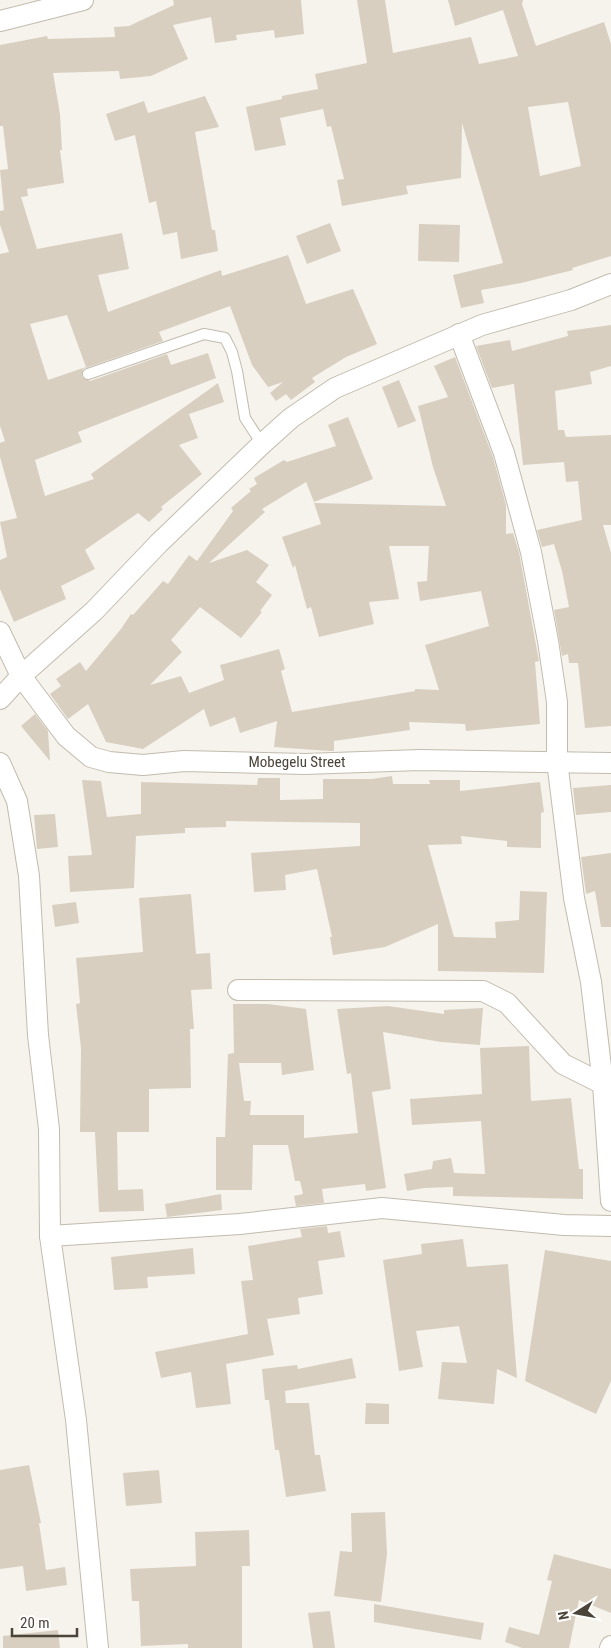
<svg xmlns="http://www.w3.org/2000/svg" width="611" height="1648" font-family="'Roboto Condensed',sans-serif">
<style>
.building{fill:#d8cfc1;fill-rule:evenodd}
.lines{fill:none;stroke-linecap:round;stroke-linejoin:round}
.lane-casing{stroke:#c2bbae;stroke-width:12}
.street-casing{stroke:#c2bbae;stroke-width:22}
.lane{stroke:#fff;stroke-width:10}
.street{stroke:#fff;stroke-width:20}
.labels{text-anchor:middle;stroke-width:5;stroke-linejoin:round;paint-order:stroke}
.street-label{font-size:15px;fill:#4b4439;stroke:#fff}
</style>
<rect width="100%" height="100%" fill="#f6f3ec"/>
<g class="building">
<path d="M 173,0 L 301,0 L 304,34 L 275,38 L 274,30 L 236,35 L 237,40 L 215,43 L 211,17 L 173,25 L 188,59 L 151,76 L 120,79 L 119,71 L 53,73 L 60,114 L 62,150 L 60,150 L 64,183 L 27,189 L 28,196 L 21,197 L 37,249 L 122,233 L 129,269 L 98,275 L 108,312 L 221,270 L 222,276 L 288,255 L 306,304 L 353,289 L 377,344 L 346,357 L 312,378 L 315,382 L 291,400 L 286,394 L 276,401 L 270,393 L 283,382 L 268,387 L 252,365 L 230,306 L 159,332 L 163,341 L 83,369 L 82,377 L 90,381 L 167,354 L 171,365 L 208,353 L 216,378 L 78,432 L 82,442 L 35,460 L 45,496 L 94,479 L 91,474 L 218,383 L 224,402 L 189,414 L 198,438 L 179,445 L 202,474 L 161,507 L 163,509 L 149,522 L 138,513 L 85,550 L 95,569 L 61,586 L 66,599 L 14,622 L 0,589 L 0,560 L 7,557 L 0,522 L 17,518 L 0,457 L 0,443 L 5,441 L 0,426 L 0,254 L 9,252 L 0,225 L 0,211 L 4,210 L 0,170 L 8,169 L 3,126 L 0,126 L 0,45 L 47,36 L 48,39 L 115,37 L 114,27 L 129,26 L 174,5 ZM 67,315 L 86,367 L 48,380 L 30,324 Z"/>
<path d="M 357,0 L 385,0 L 393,53 L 471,37 L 479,64 L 518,56 L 503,10 L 455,26 L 448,0 L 523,0 L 522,4 L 536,46 L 604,22 L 611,44 L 611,256 L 572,268 L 573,270 L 521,283 L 481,290 L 484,303 L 461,308 L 453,275 L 503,263 L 462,123 L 461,178 L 406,186 L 408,194 L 342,206 L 337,180 L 344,179 L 331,126 L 327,127 L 323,109 L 280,118 L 286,145 L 255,151 L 246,107 L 282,99 L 282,96 L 318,89 L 315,74 L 367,63 ZM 568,102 L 581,166 L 540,176 L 528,107 Z"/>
<path d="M 205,96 L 219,127 L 195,132 L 212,230 L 215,230 L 218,251 L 181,259 L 177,232 L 163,235 L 156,201 L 149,203 L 135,135 L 115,141 L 106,114 L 144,101 L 148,113 Z"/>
<path d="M 330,223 L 341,251 L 307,264 L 296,236 Z"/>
<path d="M 419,224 L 460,225 L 459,262 L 418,261 Z"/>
<path d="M 611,325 L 611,366 L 590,372 L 592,384 L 555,391 L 558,430 L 564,430 L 566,437 L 611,435 L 611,525 L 603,525 L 611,553 L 611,726 L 585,728 L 578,663 L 569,663 L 568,654 L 562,656 L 554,610 L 569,607 L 562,571 L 554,544 L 542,547 L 537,530 L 582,520 L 578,481 L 566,482 L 564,462 L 523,465 L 514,384 L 492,388 L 476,346 L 510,340 L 512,351 L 568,336 L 567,331 Z"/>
<path d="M 455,357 L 493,457 L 506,505 L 506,534 L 513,533 L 519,552 L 539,661 L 535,662 L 540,724 L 466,731 L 465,724 L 409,722 L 410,730 L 334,741 L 334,751 L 329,751 L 274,747 L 277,721 L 240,733 L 235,717 L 210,727 L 204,709 L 143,749 L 106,742 L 88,704 L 68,719 L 50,694 L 61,686 L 56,679 L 80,662 L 86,671 L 121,629 L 131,614 L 133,615 L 163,581 L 168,584 L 189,555 L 197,561 L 233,511 L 231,508 L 251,491 L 249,489 L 257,484 L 254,478 L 284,460 L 287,462 L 336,446 L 328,425 L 348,417 L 373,479 L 314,502 L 306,482 L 262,509 L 265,512 L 209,563 L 247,550 L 269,565 L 256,582 L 272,595 L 260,611 L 262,612 L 241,638 L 200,607 L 171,640 L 182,652 L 150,685 L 181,676 L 189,693 L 224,680 L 220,665 L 279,649 L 285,669 L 281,671 L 292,712 L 415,691 L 415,689 L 439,690 L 425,645 L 489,626 L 481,591 L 420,601 L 417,582 L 427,581 L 429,546 L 389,546 L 399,599 L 369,602 L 374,624 L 319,637 L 311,607 L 307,609 L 295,565 L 293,568 L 282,537 L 321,524 L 314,503 L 446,506 L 433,467 L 418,406 L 448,397 L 434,366 Z"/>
<path d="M 399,380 L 416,421 L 398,428 L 382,387 Z"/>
<path d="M 35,714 L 48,731 L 50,761 L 21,726 Z"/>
<path d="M 392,776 L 393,784 L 430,784 L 429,780 L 460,780 L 460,791 L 540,782 L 544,812 L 541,813 L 541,848 L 507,847 L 507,841 L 461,836 L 462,844 L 428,845 L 454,937 L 496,938 L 495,922 L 519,920 L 520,891 L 547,892 L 544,973 L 438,971 L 438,924 L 385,947 L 333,955 L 330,937 L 332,937 L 317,869 L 285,875 L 286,890 L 254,892 L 251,853 L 360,846 L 360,823 L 226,821 L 226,827 L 185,828 L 185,833 L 136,836 L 134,888 L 70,892 L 68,856 L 92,855 L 82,780 L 101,781 L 107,817 L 141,814 L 141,782 L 257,785 L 258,778 L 280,778 L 280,800 L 323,799 L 323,779 L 372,779 Z"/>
<path d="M 611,785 L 611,812 L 576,815 L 573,788 Z"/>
<path d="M 55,814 L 58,847 L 37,849 L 34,815 Z"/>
<path d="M 611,853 L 611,927 L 601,927 L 595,891 L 586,894 L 581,857 Z"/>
<path d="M 191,894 L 196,954 L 210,953 L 212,989 L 191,990 L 194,1029 L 190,1029 L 191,1088 L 149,1089 L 149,1132 L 117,1132 L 118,1190 L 143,1189 L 144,1211 L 99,1212 L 95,1132 L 80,1132 L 81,1048 L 76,1004 L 80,1003 L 76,958 L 143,952 L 139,898 Z"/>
<path d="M 76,902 L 79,923 L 55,927 L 52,905 Z"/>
<path d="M 233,1004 L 268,1004 L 306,1009 L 314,1070 L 282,1075 L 281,1063 L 239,1063 L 244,1101 L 251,1101 L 250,1115 L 304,1115 L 304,1138 L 358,1133 L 351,1073 L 347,1074 L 337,1009 L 388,1006 L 444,1014 L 444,1010 L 483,1008 L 480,1045 L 441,1042 L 383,1032 L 391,1089 L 372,1092 L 386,1188 L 366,1191 L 365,1184 L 322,1189 L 324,1203 L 296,1206 L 294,1196 L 303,1194 L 300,1181 L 295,1181 L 288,1145 L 253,1145 L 252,1190 L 216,1190 L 216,1137 L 225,1137 L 228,1054 L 234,1053 Z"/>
<path d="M 529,1046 L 531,1101 L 571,1098 L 579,1169 L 583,1169 L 583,1199 L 453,1196 L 453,1187 L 424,1188 L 407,1191 L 404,1174 L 432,1169 L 433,1161 L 451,1158 L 454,1173 L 485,1174 L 481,1121 L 412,1125 L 410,1099 L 482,1094 L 480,1048 Z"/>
<path d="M 221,1194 L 222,1210 L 167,1217 L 165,1204 Z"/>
<path d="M 327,1226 L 328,1233 L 340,1231 L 345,1257 L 318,1261 L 323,1294 L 298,1298 L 300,1314 L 267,1319 L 274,1355 L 226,1364 L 231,1404 L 196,1408 L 191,1372 L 161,1378 L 155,1352 L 248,1334 L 241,1281 L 253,1280 L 248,1246 L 302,1237 L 300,1229 Z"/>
<path d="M 463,1239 L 467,1267 L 508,1264 L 517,1378 L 497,1369 L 494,1404 L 438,1399 L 442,1362 L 467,1363 L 459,1326 L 416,1331 L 423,1367 L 399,1371 L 383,1260 L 422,1254 L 421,1244 Z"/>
<path d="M 193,1248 L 195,1274 L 147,1277 L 148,1288 L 114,1290 L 111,1257 Z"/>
<path d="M 545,1250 L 611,1261 L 611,1381 L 596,1414 L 525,1381 Z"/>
<path d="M 352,1358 L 356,1378 L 285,1391 L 286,1403 L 309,1403 L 315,1455 L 320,1455 L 326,1491 L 286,1497 L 279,1450 L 275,1450 L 269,1400 L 265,1400 L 262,1369 L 297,1365 L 298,1369 Z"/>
<path d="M 366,1403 L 389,1404 L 389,1424 L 365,1424 Z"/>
<path d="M 29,1465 L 41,1523 L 39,1523 L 46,1570 L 65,1567 L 67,1585 L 26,1591 L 23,1566 L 0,1569 L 0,1470 Z"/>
<path d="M 159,1470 L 162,1503 L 126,1506 L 123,1473 Z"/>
<path d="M 385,1512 L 387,1554 L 381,1602 L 334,1596 L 340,1551 L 352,1552 L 351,1513 Z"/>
<path d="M 249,1530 L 250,1566 L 242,1566 L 242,1648 L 188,1648 L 188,1644 L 141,1646 L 139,1601 L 132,1601 L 130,1569 L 196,1566 L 195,1532 Z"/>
<path d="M 554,1554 L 611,1569 L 611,1613 L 579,1600 L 569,1648 L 522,1648 L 505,1642 L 509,1627 L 539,1635 L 552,1581 L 547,1580 Z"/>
<path d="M 374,1604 L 484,1623 L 481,1640 L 374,1622 Z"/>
<path d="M 330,1611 L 335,1648 L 313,1648 L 308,1613 Z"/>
<path d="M 58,1630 L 60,1648 L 3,1648 L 3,1636 Z"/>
</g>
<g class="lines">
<defs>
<path id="lane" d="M 88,374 L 204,334 L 225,338 L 232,352 L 237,371 L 245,418 L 262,444"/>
<g id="street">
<path d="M 0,21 L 83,0"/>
<path d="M 459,334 L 504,453 L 531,552 L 548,641 L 557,702 L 557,761 L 574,898 L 591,982 L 603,1084 L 611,1201"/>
<path d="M 0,632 L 21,676 L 66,736 L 91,757 L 109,762 L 143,765 L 184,761 L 305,764 L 420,760 L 611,763"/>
<path d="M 0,699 L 21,676 L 94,611 L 159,543 L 262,444 L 291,418 L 335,388 L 482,325 L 571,300 L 611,284"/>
<path d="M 0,763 L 17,801 L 29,876 L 38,1035 L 49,1129 L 50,1236 L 76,1420 L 98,1648"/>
<path d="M 238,990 L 483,991 L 507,1003 L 563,1064 L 603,1084"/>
<path d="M 50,1236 L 240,1224 L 382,1208 L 564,1225 L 611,1226"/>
<path d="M 610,1648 L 611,1646"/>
</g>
</defs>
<use href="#lane" class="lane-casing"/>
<use href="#street" class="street-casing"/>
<use href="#lane" class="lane"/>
<use href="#street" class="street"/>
</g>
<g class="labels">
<g class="street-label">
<text x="297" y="767">Mobegelu Street</text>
</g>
</g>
<g transform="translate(576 1613) rotate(259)" stroke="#ffffff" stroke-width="4" paint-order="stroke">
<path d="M0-4L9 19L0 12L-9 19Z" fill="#4b4439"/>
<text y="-8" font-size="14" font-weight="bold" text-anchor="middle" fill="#4b4439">N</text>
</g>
<path d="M12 1628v8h65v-8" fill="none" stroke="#4b4439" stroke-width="2.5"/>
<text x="20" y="1628" font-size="15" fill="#4b4439" stroke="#ffffff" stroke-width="4" paint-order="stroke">20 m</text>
</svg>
